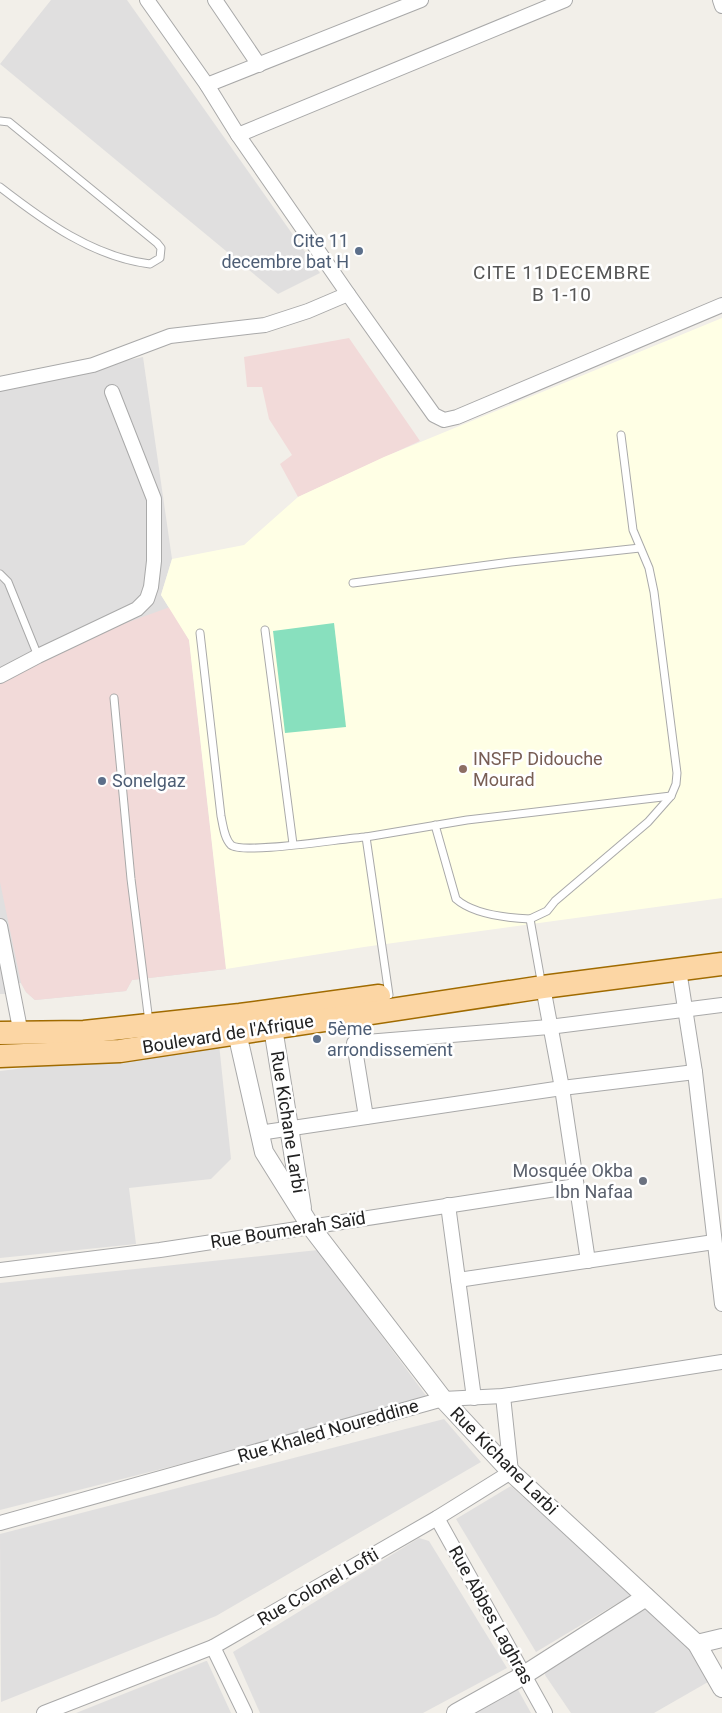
<svg xmlns="http://www.w3.org/2000/svg" width="722" height="1713" font-family="Roboto,sans-serif">
<style>
.residential{fill:#e0dfdf}
.commercial{fill:#f2dad9}
.education{fill:#ffffe5}
.pitch{fill:#88e0be}
.lines{fill:none;stroke-linecap:round;stroke-linejoin:round}
.service-casing{stroke:#a9a9a9;stroke-width:9}
.minor-casing{stroke:#a9a9a9;stroke-width:16}
.tertiary-casing{stroke:#a9a9a9;stroke-width:20}
.primary-casing{stroke:#a06b00;stroke-width:25}
.service{stroke:#fff;stroke-width:7}
.minor{stroke:#fff;stroke-width:14}
.tertiary{stroke:#fff;stroke-width:18}
.primary{stroke:#fcd6a4;stroke-width:22}
.service-dot{fill:#5c6f8a;stroke:#fff;stroke-width:2}
.education-dot{fill:#8d6e63;stroke:#fff;stroke-width:2}
.worship-dot{fill:#6b7280;stroke:#fff;stroke-width:2}
.labels{text-anchor:middle;stroke-width:5;stroke-linejoin:round;paint-order:stroke}
.service-label{font-size:18px;fill:#4e5e75;stroke:#fff;text-anchor:start}
.education-label{font-size:18px;fill:#785e54;stroke:#fff;text-anchor:start}
.street-label{font-size:18px;fill:#222;stroke:#fff}
.worship-label{font-size:18px;fill:#5b616d;stroke:#fff;text-anchor:end}
.neighbourhood-label{font-size:19px;letter-spacing:1px;fill:#555;stroke:#fff}
</style>
<rect width="100%" height="100%" fill="#f2efe9"/>
<g class="residential">
<path d="M 51,0 L 127,0 L 320,273 L 278,294 L 0,64 Z"/>
<path d="M 143,357 L 172,559 L 161,595 L 189,640 L 226,969 L 132,980 L 126,991 L 35,1000 L 26,992 L 21,983 L 5,985 L 5,994 L 0,994 L 0,389 L 10,384 Z"/>
<path d="M 219,1044 L 231,1159 L 211,1179 L 129,1188 L 136,1244 L 0,1258 L 0,1071 Z"/>
<path d="M 318,1250 L 430,1401 L 0,1510 L 0,1283 Z"/>
<path d="M 444,1419 L 481,1462 L 216,1616 L 1,1702 L 0,1534 Z"/>
<path d="M 511,1486 L 631,1595 L 536,1652 L 456,1519 Z"/>
<path d="M 419,1538 L 429,1541 L 507,1668 L 423,1713 L 260,1713 L 233,1652 Z"/>
<path d="M 646,1609 L 688,1648 L 708,1682 L 654,1713 L 571,1713 L 545,1675 L 546,1666 Z"/>
<path d="M 207,1661 L 231,1713 L 76,1713 L 206,1661 Z"/>
<path d="M 517,1688 L 531,1713 L 474,1713 Z"/>
</g>
<g class="commercial">
<path d="M 349,338 L 420,441 L 298,497 L 280,464 L 292,455 L 269,419 L 262,387 L 247,387 L 244,357 Z"/>
<path d="M 170,607 L 189,640 L 226,969 L 132,980 L 126,991 L 35,1000 L 26,992 L 21,983 L 0,882 L 0,679 L 90,636 Z"/>
</g>
<path class="education" d="M 722,318 L 722,898 L 364,947 L 226,969 L 189,640 L 161,595 L 172,559 L 244,545 L 298,497 L 384,457 Z"/>
<path class="pitch" d="M 334,623 L 346,727 L 285,733 L 273,631 Z"/>
<g class="lines">
<defs>
<g id="service">
<path d="M 0,121 L 9,122 L 157,243 L 161,248 L 160,258 L 150,264 C 93,257 44,221 0,187"/>
<path d="M 0,574 L 8,582 L 38,656"/>
<path d="M 353,583 L 511,562 L 640,548"/>
<path d="M 265,630 L 293,844"/>
<path d="M 200,633 L 221,816 C 223,825 224,838 231,845 C 243,855 344,838 366,837 L 389,995"/>
<path d="M 114,698 L 131,879 L 149,1022"/>
<path d="M 435,825 L 456,899 C 473,914 508,918 530,919"/>
<path d="M 366,837 L 467,820 L 671,796"/>
<path d="M 540,975 L 530,919 L 547,911 L 555,901 L 648,822 L 671,796 L 676,784 L 677,773 L 654,592 L 649,568 L 633,530 L 621,435"/>
</g>
<g id="minor">
<path d="M 147,0 L 207,85 L 238,135 L 348,294 L 434,415 L 444,420 L 457,417 L 722,305"/>
<path d="M 215,0 L 259,65"/>
<path d="M 720,0 L 722,6"/>
<path d="M 207,85 L 421,0"/>
<path d="M 238,135 L 565,0"/>
<path d="M 0,384 L 93,365 L 170,336 L 265,325 L 308,311 L 348,294"/>
<path d="M 0,676 L 38,656 L 137,609 L 147,599 L 151,587 L 154,561 L 154,499 L 112,392"/>
<path d="M 0,926 L 21,1034"/>
<path d="M 679,970 L 695,1072 L 722,1304"/>
<path d="M 543,987 L 562,1088 L 588,1261"/>
<path d="M 366,1117 L 354,1043 L 549,1027 L 722,1005"/>
<path d="M 259,1133 L 562,1088 L 695,1072"/>
<path d="M 448,1205 L 474,1398"/>
<path d="M 0,1270 L 160,1250 L 576,1186"/>
<path d="M 458,1280 L 714,1242"/>
<path d="M 437,1518 L 545,1713"/>
<path d="M 0,1523 L 443,1399 L 503,1396 L 722,1362"/>
<path d="M 213,1647 L 245,1713"/>
<path d="M 44,1713 L 213,1647 L 437,1518 L 511,1472 L 503,1396"/>
</g>
<g id="tertiary">
<path d="M 273,1028 L 302,1208"/>
<path d="M 237,1033 L 264,1152 L 311,1227 L 443,1399 L 511,1472 L 697,1644 L 722,1688"/>
<path d="M 697,1644 L 722,1638"/>
<path d="M 456,1713 L 524,1675 L 646,1597"/>
</g>
<g id="primary">
<path d="M 0,1033 L 84,1032 L 240,1015 L 379,996"/>
<path d="M 0,1056 L 120,1051 L 543,987 L 722,964"/>
</g>
</defs>
<use href="#service" class="service-casing"/>
<use href="#minor" class="minor-casing"/>
<use href="#tertiary" class="tertiary-casing"/>
<use href="#primary" class="primary-casing"/>
<use href="#service" class="service"/>
<use href="#minor" class="minor"/>
<use href="#tertiary" class="tertiary"/>
<use href="#primary" class="primary"/>
</g>
<g class="service-dot">
<circle cx="359" cy="251" r="5"/>
<circle cx="102" cy="781" r="5"/>
<circle cx="317" cy="1039" r="5"/>
</g>
<circle class="education-dot" cx="463" cy="769" r="5"/>
<circle class="worship-dot" cx="643" cy="1181" r="5"/>
<g class="labels">
<g class="service-label">
<text x="349" y="247" text-anchor="end">Cite 11<tspan x="349" dy="21">decembre bat H</tspan></text>
<text x="112" y="787">Sonelgaz</text>
<text x="327" y="1035">5ème<tspan x="327" dy="21">arrondissement</tspan></text>
</g>
<g class="education-label">
<text x="473" y="765">INSFP Didouche<tspan x="473" dy="21">Mourad</tspan></text>
</g>
<g class="street-label">
<text transform="translate(228 1034) rotate(-9)" y="6">Boulevard de l'Afrique</text>
<text transform="translate(288 1122) rotate(81)" y="6">Rue Kichane Larbi</text>
<text transform="translate(288 1230) rotate(-9)" y="6">Rue Boumerah Saïd</text>
<text transform="translate(328 1431) rotate(-16)" y="6">Rue Khaled Noureddine</text>
<text transform="translate(504 1461) rotate(45)" y="6">Rue Kichane Larbi</text>
<text transform="translate(318 1587) rotate(-30)" y="6">Rue Colonel Lofti</text>
<text transform="translate(491 1615) rotate(61)" y="6">Rue Abbes Laghras</text>
</g>
<g class="worship-label">
<text x="633" y="1177">Mosquée Okba<tspan x="633" dy="21">Ibn Nafaa</tspan></text>
</g>
<g class="neighbourhood-label">
<text x="562" y="279">CITE 11DECEMBRE<tspan x="562" dy="22">B 1-10</tspan></text>
</g>
</g>
</svg>
